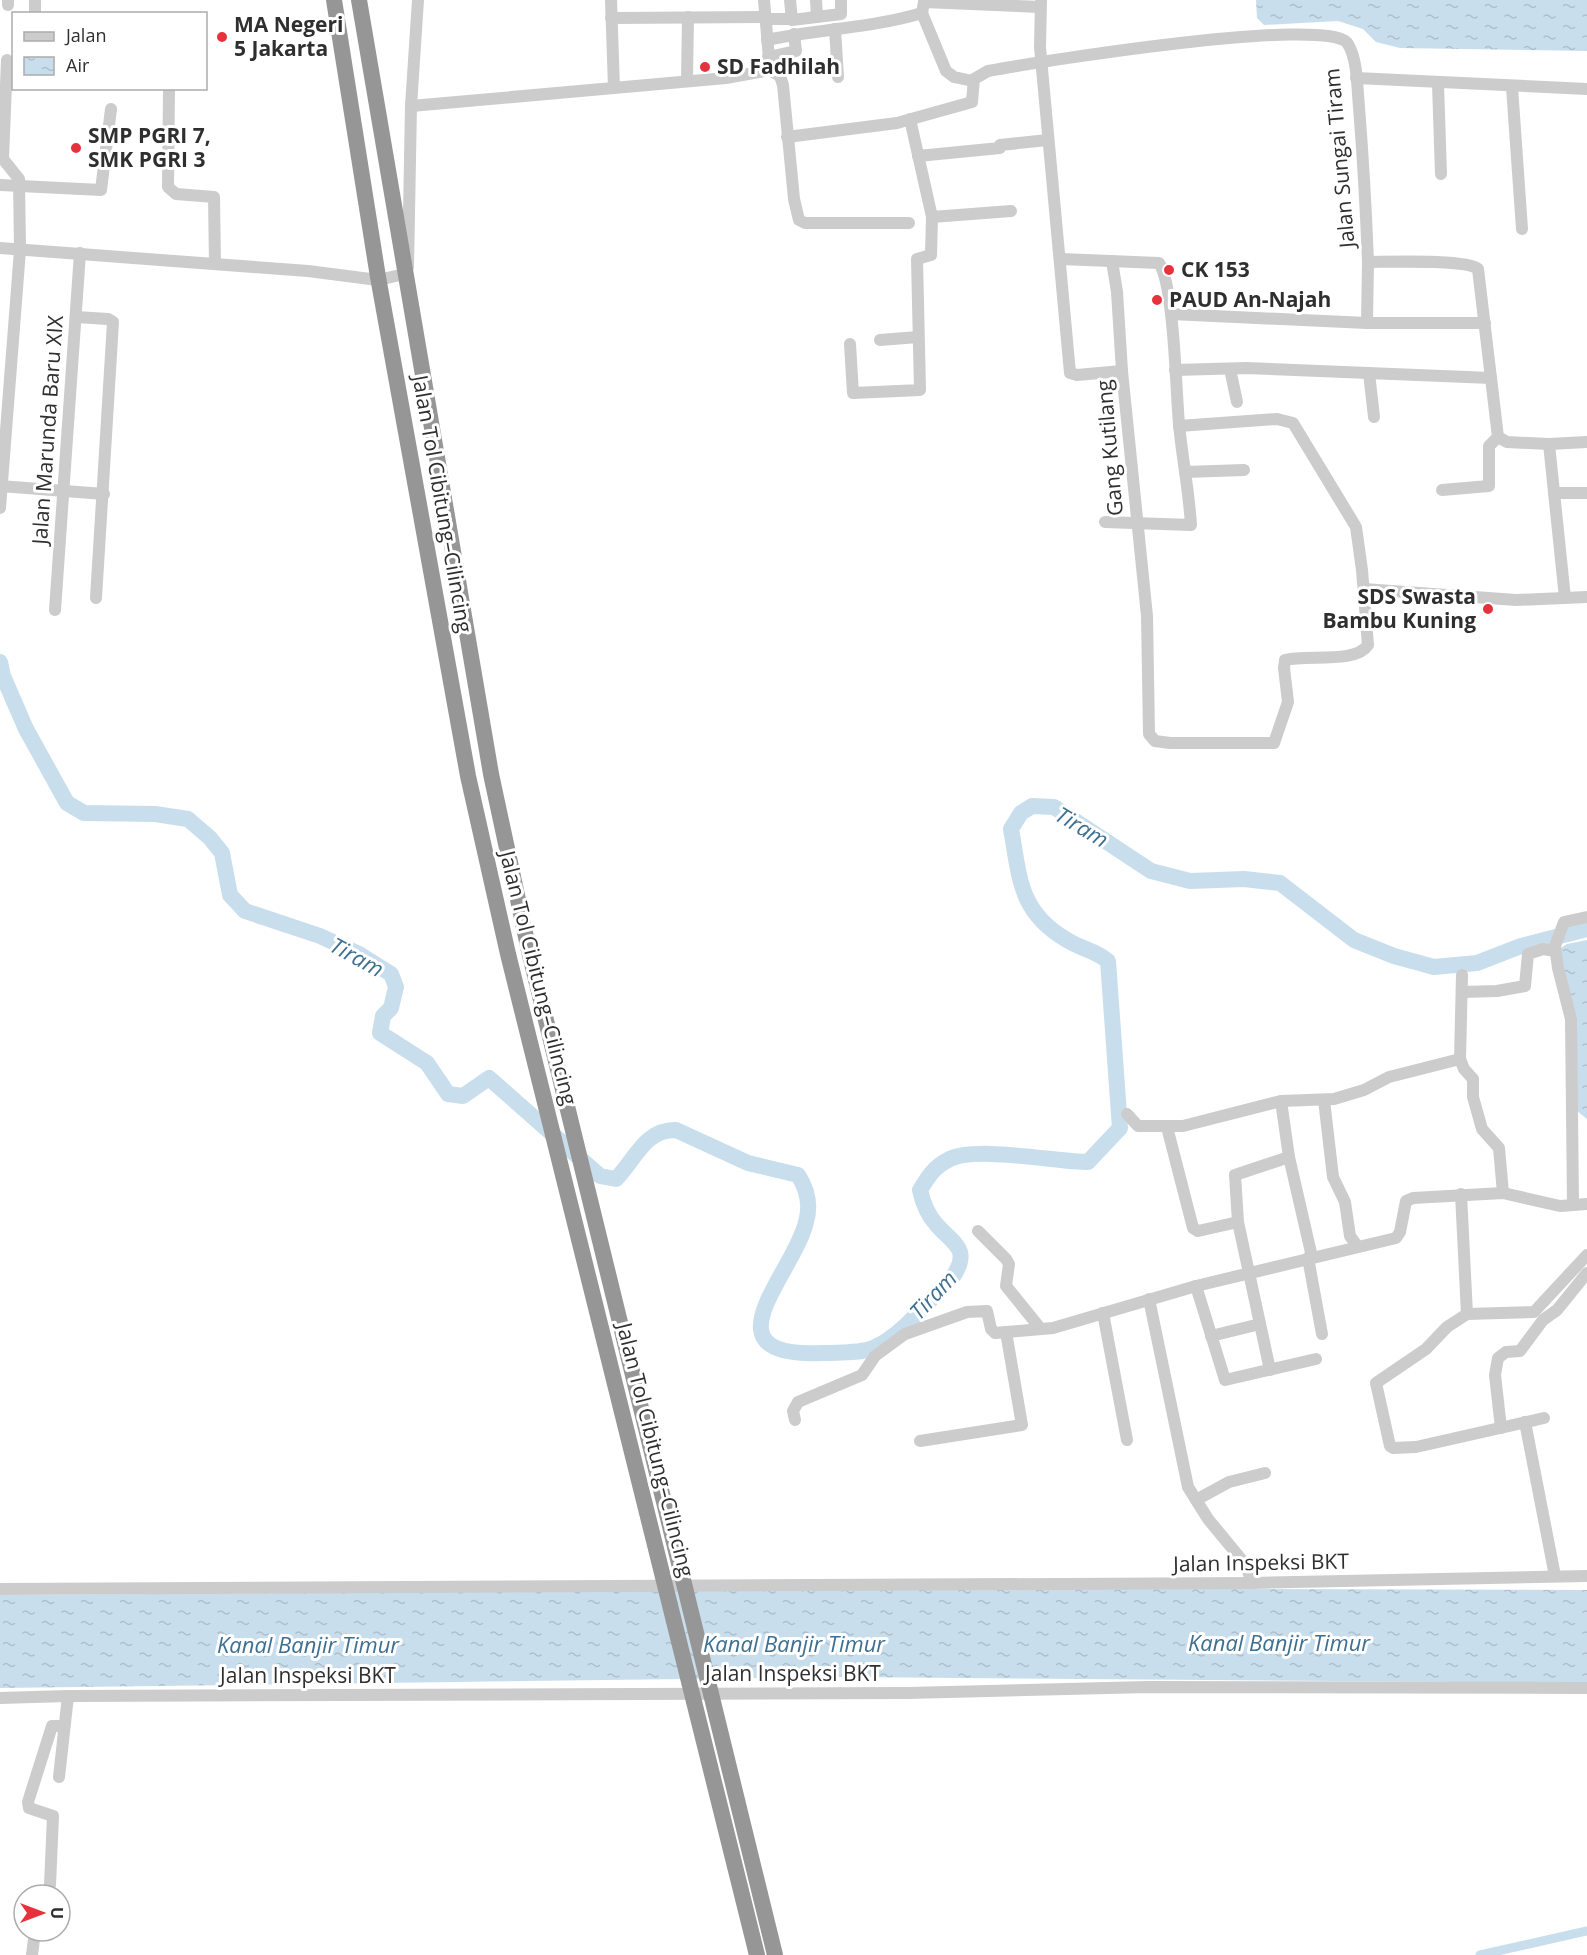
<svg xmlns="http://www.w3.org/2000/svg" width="1587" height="1955" font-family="'Open Sans',sans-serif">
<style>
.water{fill:url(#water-ripples)}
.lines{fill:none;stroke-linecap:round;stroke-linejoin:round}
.canal{stroke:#c9deec;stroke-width:9}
.river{stroke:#c9deec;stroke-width:16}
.minor{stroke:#ccc;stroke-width:12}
.highway-bridge{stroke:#969696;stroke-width:16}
.poi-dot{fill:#e5323c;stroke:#fff;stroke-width:2}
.labels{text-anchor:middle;stroke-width:6;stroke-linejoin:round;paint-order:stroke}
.poi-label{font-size:21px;font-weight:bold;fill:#2f2f2f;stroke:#fff;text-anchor:start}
.street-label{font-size:21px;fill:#2f2f2f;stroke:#fff}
.water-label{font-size:22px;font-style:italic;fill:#3d6f91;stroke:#fff}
</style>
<defs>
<pattern id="water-ripples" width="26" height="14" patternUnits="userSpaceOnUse" patternTransform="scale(1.5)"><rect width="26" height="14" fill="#c9deec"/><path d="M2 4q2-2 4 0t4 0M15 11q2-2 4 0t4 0" fill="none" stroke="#adbfcb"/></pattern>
</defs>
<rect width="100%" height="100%" fill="#fff"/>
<g class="water">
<path d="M 1256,0 L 1587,0 L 1587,51 L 1400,48 L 1376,42 L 1363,29 L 1338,21 L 1264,25 L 1257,18 Z"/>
<path d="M 1587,940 L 1587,1119 L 1577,1111 L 1559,949 L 1567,944 Z"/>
<path d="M 1002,1588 L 1587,1590 L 1587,1683 L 842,1677 L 0,1688 L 0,1595 Z"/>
</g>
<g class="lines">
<path class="canal" d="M 1480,1955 L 1587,1931"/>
<path class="river" d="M 0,662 L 3,676 L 26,729 L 67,803 L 84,813 L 155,814 L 188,819 L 210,838 L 222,853 L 230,895 L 245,911 L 320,936 L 359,954 L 391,974 L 396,987 L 391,1008 L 383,1016 L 380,1033 L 427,1063 L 448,1094 L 463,1096 L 489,1078 L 600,1176 L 616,1179 C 635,1160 645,1129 676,1130 L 748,1163 L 798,1175 C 807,1189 811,1205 806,1222 C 794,1274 701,1359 823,1353 C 839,1352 858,1354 873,1348 C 901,1337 932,1297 954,1275 C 971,1248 952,1243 936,1224 C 927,1214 923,1204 920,1190 C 928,1177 934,1167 948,1160 C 974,1145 1055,1162 1088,1162 L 1120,1128 L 1108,961 C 1095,950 1081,949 1067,940 C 1019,912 1020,879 1011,829 L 1021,813 L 1032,806 L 1054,807 L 1151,871 L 1190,881 L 1244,879 L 1280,883 L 1354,940 L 1394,956 L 1434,967 L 1477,963 L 1521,946 L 1587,929"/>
<g class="minor">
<path d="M 611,0 L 614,88"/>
<path d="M 764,0 L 770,70"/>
<path d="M 790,0 L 792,20 L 841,14 L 841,0"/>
<path d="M 816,0 L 817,17"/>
<path d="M 1041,0 L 1040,47 L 1070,373 L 1077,375 L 1122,371"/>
<path d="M 8,5 L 8,0"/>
<path d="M 35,14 L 35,0"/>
<path d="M 611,18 L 765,17"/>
<path d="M 765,19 L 791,19"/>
<path d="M 835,29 L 838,77"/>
<path d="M 767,40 C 819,29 872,28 922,13"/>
<path d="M 768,57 L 796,51 L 794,34"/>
<path d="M 1356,78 L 1587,89"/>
<path d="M 687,80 L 688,17"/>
<path d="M 973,81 L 954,77 L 946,71 L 922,13 L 924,2 L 1040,7"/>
<path d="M 1438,84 L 1441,174"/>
<path d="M 1512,87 L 1522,229"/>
<path d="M 169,88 L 168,187 L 176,194 L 214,197 L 215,264"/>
<path d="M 411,106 L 726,78 L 770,70 L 780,76 L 783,85 L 794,199 L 799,220 L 805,223 L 909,223"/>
<path d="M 910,119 L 932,217 L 1011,211"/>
<path d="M 787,137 L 897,123 L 972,102 L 974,79 L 988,71 C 1031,63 1332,14 1348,44 C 1358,61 1357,88 1359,107 C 1363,158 1366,210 1368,262 C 1388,262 1467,259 1478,269 L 1498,437 L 1507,442 L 1549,444 L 1565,598"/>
<path d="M 918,156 L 1000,148 L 1000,145 L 1048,140"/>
<path d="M 0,185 L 101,190 L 111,109"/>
<path d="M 0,248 L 308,271 L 378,280 L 405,274 L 408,267 L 411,106 L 418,0"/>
<path d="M 1061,259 L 1159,263 C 1174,284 1176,392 1179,424 C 1182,457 1189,491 1191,525 L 1105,522"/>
<path d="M 1112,261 L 1117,292 L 1122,371 L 1147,616 L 1149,734 L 1155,741 L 1170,743 L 1274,743 L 1288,702 L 1284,668 L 1285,660 C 1306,654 1356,664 1368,645 L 1362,570 L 1356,527 L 1293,423 L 1277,419 L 1179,426"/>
<path d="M 1171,314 L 1367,323 L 1485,323"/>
<path d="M 76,317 L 108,319 L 113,322 L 96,598"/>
<path d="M 1367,323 L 1368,262"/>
<path d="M 880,340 L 918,337"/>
<path d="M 850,344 L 853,393 L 920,390 L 917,259 L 931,255 L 932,217"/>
<path d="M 1230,369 L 1237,402"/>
<path d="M 1175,370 L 1246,368 L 1491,378"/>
<path d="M 1369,373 L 1374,417"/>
<path d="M 1549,444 L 1587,442"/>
<path d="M 1185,472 L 1244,470"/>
<path d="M 0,486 L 104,494"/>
<path d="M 1442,490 L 1489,486 L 1489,446 L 1498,437"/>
<path d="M 1554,493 L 1587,493"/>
<path d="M 0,508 L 20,250 L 19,179 L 3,159 L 7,60"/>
<path d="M 1364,589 L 1516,600 L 1587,597"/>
<path d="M 55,610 L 80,253"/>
<path d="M 1462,975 L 1460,1059 L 1464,1069 L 1473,1079 L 1473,1097 L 1482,1129 L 1499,1148 L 1503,1193"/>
<path d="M 1462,992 L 1497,991 L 1525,986 L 1528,954 L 1543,949 L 1555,951"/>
<path d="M 1324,1100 L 1333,1177 L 1345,1202 L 1350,1236 L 1358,1247"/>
<path d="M 1127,1114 L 1138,1126 L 1183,1126 L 1281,1101 L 1334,1099 L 1364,1090 L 1389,1077 L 1460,1059"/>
<path d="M 1167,1127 L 1193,1228 L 1198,1231 L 1238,1222 L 1270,1370"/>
<path d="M 1289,1157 L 1312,1257"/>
<path d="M 1461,1194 L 1467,1314"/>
<path d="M 1573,1204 L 1571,1019 L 1558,968 L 1555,946 L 1564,922 L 1587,917"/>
<path d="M 1238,1222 L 1235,1175 L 1289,1157 L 1281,1101"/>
<path d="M 978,1231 L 1006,1259 L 1009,1264 L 1006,1286 L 1040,1328"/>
<path d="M 1308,1258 L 1322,1334"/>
<path d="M 1196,1286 L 1225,1380 L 1316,1359"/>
<path d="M 1149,1299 L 1188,1487 L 1208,1519 L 1246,1565 L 1252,1583"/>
<path d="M 1103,1313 L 1127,1440"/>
<path d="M 1211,1336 L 1260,1324"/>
<path d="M 1544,1418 L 1416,1447 L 1393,1448 L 1390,1446 L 1376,1383 L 1426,1349 L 1447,1327 L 1467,1314 L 1534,1312 L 1587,1255"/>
<path d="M 795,1420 L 793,1411 L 798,1402 L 862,1375 L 875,1356 L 905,1334 L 967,1312 L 987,1311 L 991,1329 L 995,1333 L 1053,1328 L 1196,1286 L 1396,1238 L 1400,1232 L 1406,1201 L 1413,1198 L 1503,1193 L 1560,1206 L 1587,1204"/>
<path d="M 1525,1422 L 1555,1576"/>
<path d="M 1501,1428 L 1495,1375 L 1498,1358 L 1506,1352 L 1520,1351 L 1543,1320 L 1557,1310 L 1587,1273"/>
<path d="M 920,1441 L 1022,1425 L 1006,1332"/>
<path d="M 1196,1500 L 1229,1482 L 1265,1473"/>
<path d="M 0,1589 L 1252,1583 L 1587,1576"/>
<path d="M 0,1698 L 68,1696 L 908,1693 L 1148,1687 L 1587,1688"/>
<path d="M 59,1777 L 68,1696"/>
<path d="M 50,1885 L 53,1816 L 29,1808 L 28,1802 L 52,1726 L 63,1726"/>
<path d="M 32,1955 L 35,1931"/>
</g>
<g class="highway-bridge">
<path d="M 334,0 L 378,277 L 468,776 L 508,954 L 757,1955"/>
<path d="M 359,0 L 491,774 L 529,951 L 775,1955"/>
</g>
</g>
<g class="poi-dot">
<circle cx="222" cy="37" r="6"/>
<circle cx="705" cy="67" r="6"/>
<circle cx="76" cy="148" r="6"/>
<circle cx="1169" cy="270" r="6"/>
<circle cx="1157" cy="300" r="6"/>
<circle cx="1488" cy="609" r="6"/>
</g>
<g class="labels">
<g class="poi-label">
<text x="234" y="32">MA Negeri<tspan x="234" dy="24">5 Jakarta</tspan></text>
<text x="717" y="74">SD Fadhilah</text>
<text x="88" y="143">SMP PGRI 7,<tspan x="88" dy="24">SMK PGRI 3</tspan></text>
<text x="1181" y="277">CK 153</text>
<text x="1169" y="307">PAUD An-Najah</text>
<text x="1476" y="604" text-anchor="end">SDS Swasta<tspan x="1476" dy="24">Bambu Kuning</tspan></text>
</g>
<g class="street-label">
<text transform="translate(1340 158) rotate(-95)" y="7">Jalan Sungai Tiram</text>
<text transform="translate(48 430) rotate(-86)" y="7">Jalan Marunda Baru XIX</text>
<text transform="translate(1110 448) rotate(-95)" y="7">Gang Kutilang</text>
<text transform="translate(442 504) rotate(80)" y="7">Jalan Tol Cibitung–Cilincing</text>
<text transform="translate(538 978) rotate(76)" y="7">Jalan Tol Cibitung–Cilincing</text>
<text transform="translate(655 1450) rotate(76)" y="7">Jalan Tol Cibitung–Cilincing</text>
<text transform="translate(1261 1563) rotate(-1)" y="7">Jalan Inspeksi BKT</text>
<text x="793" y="1681">Jalan Inspeksi BKT</text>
<text x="308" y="1683">Jalan Inspeksi BKT</text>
</g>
<g class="water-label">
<text transform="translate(1082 827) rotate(31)" y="8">Tiram</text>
<text transform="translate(357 957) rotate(29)" y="8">Tiram</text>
<text transform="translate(933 1295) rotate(-47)" y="8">Tiram</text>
<text x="1279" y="1651">Kanal Banjir Timur</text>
<text x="794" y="1652">Kanal Banjir Timur</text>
<text x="308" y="1653">Kanal Banjir Timur</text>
</g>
</g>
<rect x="12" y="12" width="195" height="78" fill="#ffffff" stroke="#acacac" stroke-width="1.5"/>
<rect x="24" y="32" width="30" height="9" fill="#cccccc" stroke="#acacac" stroke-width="1.5"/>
<text x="66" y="42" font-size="18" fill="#2f2f2f">Jalan</text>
<rect x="24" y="57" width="30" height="18" fill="url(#water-ripples)" stroke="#acacac" stroke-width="1.5"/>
<text x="66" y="72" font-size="18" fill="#2f2f2f">Air</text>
<g transform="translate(42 1913) rotate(90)"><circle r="28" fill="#ffffff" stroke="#acacac" stroke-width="1.5"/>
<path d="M0-4.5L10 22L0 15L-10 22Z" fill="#e5323c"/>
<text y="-9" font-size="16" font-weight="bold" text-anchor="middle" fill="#2f2f2f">U</text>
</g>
</svg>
